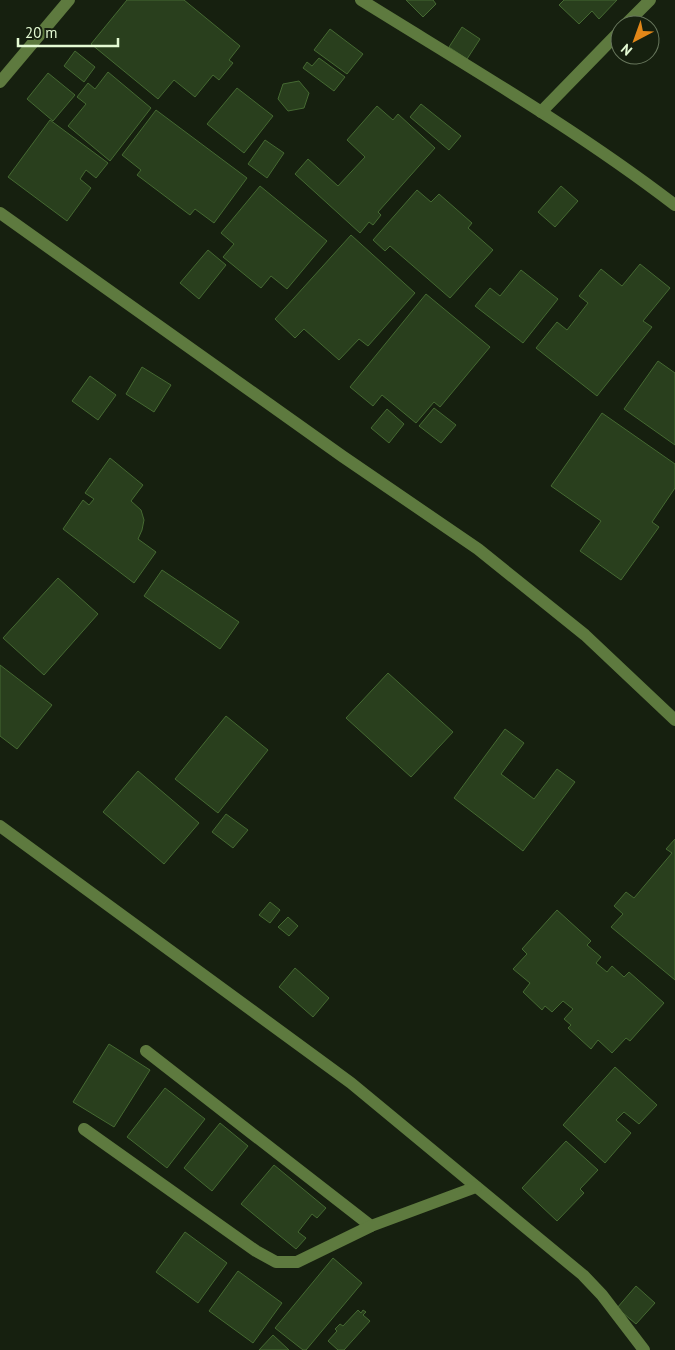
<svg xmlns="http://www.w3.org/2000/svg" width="675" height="1350" font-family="'PT Sans',sans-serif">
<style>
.building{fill:#293f1d;stroke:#456932}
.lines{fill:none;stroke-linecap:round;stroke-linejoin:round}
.minor{stroke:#5e7a3f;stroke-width:12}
</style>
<rect width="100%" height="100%" fill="#16200f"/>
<g class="building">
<path d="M 127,0 L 184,0 L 240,46 L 229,60 L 233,63 L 219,80 L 213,75 L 195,97 L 174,80 L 158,99 L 91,44 Z"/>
<path d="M 406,0 L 433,0 L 436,4 L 423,17 Z"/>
<path d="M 564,0 L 617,0 L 599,19 L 592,11 L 579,24 L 559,5 Z"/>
<path d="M 462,27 L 480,39 L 467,59 L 449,47 Z"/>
<path d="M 330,29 L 363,54 L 347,74 L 314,50 Z"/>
<path d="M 75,51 L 95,67 L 84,82 L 64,66 Z"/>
<path d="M 319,58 L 345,77 L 334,91 L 303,68 L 307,62 L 312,66 Z"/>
<path d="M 108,72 L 151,108 L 110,161 L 68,126 L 86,104 L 77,97 L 88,83 L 95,89 Z"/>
<path d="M 48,73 L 75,95 L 53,121 L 27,99 Z"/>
<path d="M 299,81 L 309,93 L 304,108 L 288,111 L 278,99 L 283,84 Z"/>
<path d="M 237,88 L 273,116 L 244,153 L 207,124 Z"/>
<path d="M 421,104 L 461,136 L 449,150 L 410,117 Z"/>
<path d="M 377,106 L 393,120 L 398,114 L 435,148 L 378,212 L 381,215 L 373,225 L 369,222 L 360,233 L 295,174 L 308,159 L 338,186 L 365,157 L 347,140 Z"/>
<path d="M 156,110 L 247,178 L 214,223 L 195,209 L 190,215 L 137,175 L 141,170 L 122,155 Z"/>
<path d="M 50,120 L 108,163 L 96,178 L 86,170 L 80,179 L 91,188 L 67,221 L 8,177 Z"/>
<path d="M 265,140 L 284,153 L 267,178 L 248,164 Z"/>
<path d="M 260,186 L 327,241 L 287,289 L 271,276 L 261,288 L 223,257 L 234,244 L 221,233 Z"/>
<path d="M 561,186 L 578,201 L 555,227 L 538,212 Z"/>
<path d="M 417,190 L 431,202 L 439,194 L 472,223 L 468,228 L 493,250 L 450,298 L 390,246 L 385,251 L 373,240 Z"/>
<path d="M 351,235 L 415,293 L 368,346 L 359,339 L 339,360 L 304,329 L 295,338 L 275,319 Z"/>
<path d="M 208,250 L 226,265 L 199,299 L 180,283 Z"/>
<path d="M 640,264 L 670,288 L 643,321 L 652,327 L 597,396 L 536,348 L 557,322 L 567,330 L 588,303 L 579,296 L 601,269 L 622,286 Z"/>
<path d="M 521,270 L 558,299 L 523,343 L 475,306 L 490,288 L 500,296 Z"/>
<path d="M 426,294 L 490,347 L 440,407 L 434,402 L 416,423 L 382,395 L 373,406 L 350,387 Z"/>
<path d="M 658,361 L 675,373 L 675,445 L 624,409 Z"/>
<path d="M 142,367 L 171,385 L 154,412 L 126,394 Z"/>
<path d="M 90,376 L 116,395 L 98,420 L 72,401 Z"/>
<path d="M 434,408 L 456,425 L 441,443 L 419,426 Z"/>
<path d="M 387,409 L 404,424 L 389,443 L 371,428 Z"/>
<path d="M 602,413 L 675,464 L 675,488 L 652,522 L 659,527 L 621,580 L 580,551 L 601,521 L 551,486 Z"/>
<path d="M 110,458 L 143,485 L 131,501 L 141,510 L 144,520 L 142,530 L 138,539 L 156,552 L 134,583 L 63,529 L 83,500 L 89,505 L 94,499 L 85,493 Z"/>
<path d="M 162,570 L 239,622 L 220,649 L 144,596 Z"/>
<path d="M 58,578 L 98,614 L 44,675 L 3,638 Z"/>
<path d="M 0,665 L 52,705 L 17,749 L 0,736 Z"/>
<path d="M 388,673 L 453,732 L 411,777 L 346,718 Z"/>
<path d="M 226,716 L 268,750 L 218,813 L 175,779 Z"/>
<path d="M 505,729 L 524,743 L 501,774 L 534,799 L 557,769 L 575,782 L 523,851 L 454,798 Z"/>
<path d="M 138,771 L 199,823 L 164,864 L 103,812 Z"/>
<path d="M 226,814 L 248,830 L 233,848 L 212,832 Z"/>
<path d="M 675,839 L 675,980 L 611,927 L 623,914 L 614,906 L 626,892 L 634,898 L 672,853 L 666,849 Z"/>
<path d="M 270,902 L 280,910 L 270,923 L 259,915 Z"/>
<path d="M 557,910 L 591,941 L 587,945 L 601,957 L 596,963 L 607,972 L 612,966 L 624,977 L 629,972 L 664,1003 L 630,1041 L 626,1038 L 612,1053 L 598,1040 L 591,1049 L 568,1028 L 571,1025 L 564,1019 L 573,1009 L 563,1001 L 552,1012 L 545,1006 L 542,1010 L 523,992 L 530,983 L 513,969 L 527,954 L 522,949 Z"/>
<path d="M 288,917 L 298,926 L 289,936 L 278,927 Z"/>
<path d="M 295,968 L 329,998 L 313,1017 L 279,987 Z"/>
<path d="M 109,1044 L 150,1070 L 114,1127 L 73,1102 Z"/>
<path d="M 615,1067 L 657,1105 L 639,1124 L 624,1112 L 616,1120 L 631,1133 L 605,1163 L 563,1125 Z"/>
<path d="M 165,1088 L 205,1119 L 167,1168 L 127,1137 Z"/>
<path d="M 220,1123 L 248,1146 L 212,1191 L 184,1168 Z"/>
<path d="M 566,1141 L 598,1170 L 580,1189 L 584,1193 L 557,1221 L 522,1188 Z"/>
<path d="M 274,1165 L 326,1208 L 317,1218 L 312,1214 L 298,1232 L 306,1238 L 296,1249 L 241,1204 Z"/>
<path d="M 185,1232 L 227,1263 L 198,1303 L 156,1272 Z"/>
<path d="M 333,1258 L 362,1283 L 306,1350 L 303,1350 L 275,1328 Z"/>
<path d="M 238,1271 L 282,1303 L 253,1343 L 209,1311 Z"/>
<path d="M 636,1286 L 655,1303 L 636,1324 L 617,1308 Z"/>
<path d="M 358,1310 L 361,1313 L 363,1310 L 366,1312 L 363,1315 L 370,1321 L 344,1350 L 338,1350 L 328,1341 L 337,1331 L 335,1329 L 340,1324 L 343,1326 Z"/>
<path d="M 273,1335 L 289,1350 L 259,1350 Z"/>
</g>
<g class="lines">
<g class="minor">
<path d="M 361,0 C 467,66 576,129 675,205"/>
<path d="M 625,25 L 650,0"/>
<path d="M 0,82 L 69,0"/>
<path d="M 541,112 L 620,31"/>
<path d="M 0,213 L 342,456 L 478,549 L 585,635 L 675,720"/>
<path d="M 0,826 L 351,1083 L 583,1275 L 602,1295 L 644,1350"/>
<path d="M 146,1051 L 371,1226"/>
<path d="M 84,1129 L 256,1251 L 276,1262 L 297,1262 L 371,1226 L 476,1187"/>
</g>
</g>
<g transform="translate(635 40) rotate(221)"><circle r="24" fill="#16200f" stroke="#68775d"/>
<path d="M0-4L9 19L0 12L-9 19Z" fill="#e28718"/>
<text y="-8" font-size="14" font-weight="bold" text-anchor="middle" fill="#e4fad3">N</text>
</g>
<path d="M18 38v8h100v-8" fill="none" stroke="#e4fad3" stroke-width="2.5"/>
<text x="25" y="38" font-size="15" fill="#e4fad3" stroke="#16200f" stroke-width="4" paint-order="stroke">20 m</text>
</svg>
